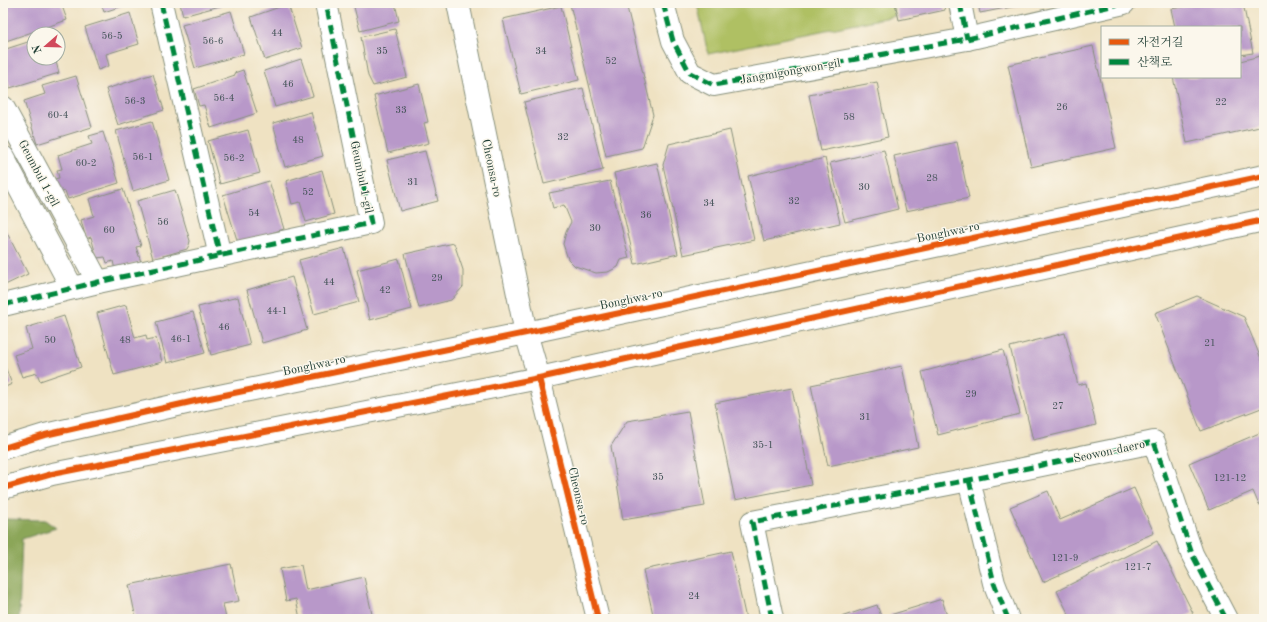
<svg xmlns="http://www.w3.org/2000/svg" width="1267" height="622" font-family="'Old Standard TT','Noto Serif KR',serif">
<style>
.green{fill:#afc063;stroke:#677e4c}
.forest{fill:#8ba659;stroke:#557246}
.building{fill:#b898c9}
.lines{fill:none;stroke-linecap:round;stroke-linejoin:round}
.street-casing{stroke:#87907b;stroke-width:24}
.secondary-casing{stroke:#87907b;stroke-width:24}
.street{stroke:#fff;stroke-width:22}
.secondary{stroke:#fff;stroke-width:22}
.quiet{stroke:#00873e;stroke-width:5;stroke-dasharray:10 5;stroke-linecap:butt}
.cycleway-casing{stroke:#fbf7ec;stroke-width:8}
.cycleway{stroke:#e8590c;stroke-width:6}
.labels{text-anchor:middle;stroke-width:3;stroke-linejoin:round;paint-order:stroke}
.number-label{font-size:10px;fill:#455459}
.street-label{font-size:12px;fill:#1f3d34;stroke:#fbf7ec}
</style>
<rect width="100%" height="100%" fill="#fbf7ec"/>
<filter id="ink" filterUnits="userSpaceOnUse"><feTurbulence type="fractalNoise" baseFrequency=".025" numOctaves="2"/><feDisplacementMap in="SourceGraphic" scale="8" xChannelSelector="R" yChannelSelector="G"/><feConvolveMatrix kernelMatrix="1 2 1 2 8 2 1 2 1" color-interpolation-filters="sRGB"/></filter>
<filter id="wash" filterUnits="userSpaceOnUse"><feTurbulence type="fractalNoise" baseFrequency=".012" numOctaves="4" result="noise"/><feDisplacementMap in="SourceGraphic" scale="16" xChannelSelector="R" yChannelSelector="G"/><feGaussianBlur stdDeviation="0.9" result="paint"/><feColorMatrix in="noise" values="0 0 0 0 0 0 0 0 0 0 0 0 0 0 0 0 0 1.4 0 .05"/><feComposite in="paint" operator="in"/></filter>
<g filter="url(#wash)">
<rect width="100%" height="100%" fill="#efe2c2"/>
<path class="green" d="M 697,3 L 892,3 L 895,16 L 708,54 Z"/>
<path class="forest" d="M 3,519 L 45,520 L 56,528 L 22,539 L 19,619 L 3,619 Z"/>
<g id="blocks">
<g class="building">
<path d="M 11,3 L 61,3 L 67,20 L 3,42 L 3,6 Z"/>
<path d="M 101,3 L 131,3 L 104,12 Z"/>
<path d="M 180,3 L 231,3 L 183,16 Z"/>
<path d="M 353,3 L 395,3 L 399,21 L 360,31 Z"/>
<path d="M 576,3 L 626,3 L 653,115 L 642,148 L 606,156 L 570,4 Z"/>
<path d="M 895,3 L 943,3 L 945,10 L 899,20 Z"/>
<path d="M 978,3 L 1027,3 L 1027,4 L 980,13 Z"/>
<path d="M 1204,3 L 1243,3 L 1253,53 L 1240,55 L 1240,27 L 1175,27 L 1171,9 Z"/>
<path d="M 288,4 L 302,48 L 265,60 L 251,17 Z"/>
<path d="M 561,6 L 579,80 L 521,94 L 503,19 Z"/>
<path d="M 231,11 L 244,54 L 195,68 L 182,25 Z"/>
<path d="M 130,13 L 139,44 L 106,54 L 109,66 L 98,70 L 85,27 Z"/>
<path d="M 395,29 L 407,77 L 373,86 L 368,76 L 361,37 Z"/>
<path d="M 34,40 L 34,58 L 55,58 L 59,73 L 10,88 L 3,67 L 3,50 Z"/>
<path d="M 1093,46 L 1116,148 L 1031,167 L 1008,65 Z"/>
<path d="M 1264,55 L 1264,126 L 1187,143 L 1173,77 L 1240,77 L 1240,61 Z"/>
<path d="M 301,59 L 313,96 L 275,107 L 264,71 Z"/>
<path d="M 243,70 L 257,113 L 211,128 L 204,105 L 199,106 L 194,89 L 235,75 L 234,73 Z"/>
<path d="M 153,74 L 164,110 L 118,125 L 106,89 Z"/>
<path d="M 76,76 L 92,127 L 37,144 L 24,101 L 45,94 L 42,86 Z"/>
<path d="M 877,82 L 888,137 L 821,151 L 809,95 Z"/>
<path d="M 419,84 L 428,122 L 424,123 L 429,143 L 388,153 L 374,96 Z"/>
<path d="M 583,88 L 603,170 L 544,184 L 524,102 Z"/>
<path d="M 311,112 L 323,156 L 285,167 L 273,123 Z"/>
<path d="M 152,121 L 169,180 L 133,191 L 116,131 Z"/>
<path d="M 248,130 L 260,173 L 220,184 L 208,141 Z"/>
<path d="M 730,130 L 754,240 L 683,255 L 663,165 L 669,144 Z"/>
<path d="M 103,132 L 119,183 L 68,199 L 65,191 L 58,193 L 54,179 L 59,178 L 57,170 L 62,169 L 58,155 L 92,144 L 89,136 Z"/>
<path d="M 957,142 L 969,198 L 906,211 L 894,156 Z"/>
<path d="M 884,150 L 898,209 L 845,222 L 830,163 Z"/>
<path d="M 425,151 L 438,201 L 400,211 L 387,160 Z"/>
<path d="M 825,158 L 840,223 L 764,241 L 748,176 Z"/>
<path d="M 657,163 L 678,254 L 635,264 L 614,173 Z"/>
<path d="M 322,170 L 334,214 L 306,222 L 300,202 L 292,204 L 286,181 Z"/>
<path d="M 269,181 L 284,229 L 238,243 L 223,195 Z"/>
<path d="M 610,181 L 629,258 L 621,260 L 618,267 L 608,272 L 596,273 L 575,266 L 568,259 L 563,244 L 566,232 L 571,222 L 564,205 L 553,208 L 549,193 Z"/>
<path d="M 123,189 L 141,246 L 136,247 L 141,262 L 115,270 L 113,261 L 107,263 L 105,257 L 97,258 L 91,237 L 86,239 L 81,220 L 94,216 L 89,199 Z"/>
<path d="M 175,190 L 190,241 L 189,245 L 187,249 L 153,259 L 137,201 Z"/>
<path d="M 3,225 L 28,274 L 3,286 Z"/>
<path d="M 454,243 L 463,270 L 463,287 L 451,300 L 419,308 L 405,254 Z"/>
<path d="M 344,248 L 359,302 L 314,314 L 299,260 Z"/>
<path d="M 399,259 L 412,309 L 370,320 L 357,270 Z"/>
<path d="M 292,277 L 307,330 L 262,343 L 247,290 Z"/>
<path d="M 1197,296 L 1244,317 L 1264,366 L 1264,407 L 1201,431 L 1155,313 Z"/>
<path d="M 238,297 L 250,345 L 211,355 L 198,307 Z"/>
<path d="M 126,305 L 135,338 L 146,335 L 147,340 L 156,338 L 162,362 L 114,375 L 97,313 Z"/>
<path d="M 193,312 L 205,353 L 167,363 L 156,322 Z"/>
<path d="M 64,316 L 81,367 L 40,381 L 37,373 L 22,377 L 14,355 L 32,349 L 26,328 Z"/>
<path d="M 1065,333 L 1078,385 L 1086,383 L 1096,425 L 1033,440 L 1010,347 Z"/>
<path d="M 1003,350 L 1020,414 L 938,435 L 922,372 Z"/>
<path d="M 3,362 L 12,384 L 3,388 Z"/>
<path d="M 902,366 L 918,447 L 828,466 L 811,385 Z"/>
<path d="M 792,388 L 811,485 L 735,500 L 715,403 Z"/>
<path d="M 688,411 L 705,506 L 623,520 L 611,446 L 627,421 Z"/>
<path d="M 1264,431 L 1264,503 L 1259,505 L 1253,491 L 1209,510 L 1189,463 Z"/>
<path d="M 1134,488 L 1154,533 L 1043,582 L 1010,507 L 1048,491 L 1060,520 Z"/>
<path d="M 1157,541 L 1193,613 L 1180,619 L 1071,619 L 1057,591 Z"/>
<path d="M 731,551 L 746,619 L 654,619 L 643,570 Z"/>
<path d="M 231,564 L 239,601 L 223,604 L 226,619 L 136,619 L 129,585 Z"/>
<path d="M 301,565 L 306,590 L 364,577 L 373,619 L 300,619 L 296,599 L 286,601 L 280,569 Z"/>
<path d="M 942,599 L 948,619 L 891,619 L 890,615 Z"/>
<path d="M 877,605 L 882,619 L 835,619 Z"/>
</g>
</g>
</g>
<g filter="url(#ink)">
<use href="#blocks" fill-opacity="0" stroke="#87907b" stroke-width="1"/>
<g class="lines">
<defs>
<g id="street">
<path d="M 161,3 L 220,256"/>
<path d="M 663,3 L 673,41 L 690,73 L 714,85 L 967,39 L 1124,3"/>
<path d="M 960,3 L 967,39"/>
<path d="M 3,107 L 98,282"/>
<path d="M 3,157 L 72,288"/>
<path d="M 3,305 L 98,282 L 371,223 L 326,3"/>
<path d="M 969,480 L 994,583 L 1008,619"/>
<path d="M 772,619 L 752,522 L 969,480 L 1154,442 L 1192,554 L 1226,619"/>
</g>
<g id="secondary">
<path d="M 458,3 L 526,333 L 539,378 L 598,619"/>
<path d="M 3,448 L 45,435 L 195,401 L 526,333 L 1264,176"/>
<path d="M 3,488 L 52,474 L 539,378 L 1264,220"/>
</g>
</defs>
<use href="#street" class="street-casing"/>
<use href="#secondary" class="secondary-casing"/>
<use href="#street" class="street"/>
<use href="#secondary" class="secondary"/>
<g class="quiet">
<path d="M 161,3 L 220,256"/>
<path d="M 663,3 L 673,41 L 690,73 L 714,85 L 967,39 L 1124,3"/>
<path d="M 960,3 L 967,39"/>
<path d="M 3,305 L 98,282 L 371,223 L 326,3"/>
<path d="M 969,480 L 994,583 L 1008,619"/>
<path d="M 772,619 L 752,522 L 969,480 L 1154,442 L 1192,554 L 1226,619"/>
</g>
<defs>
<g id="cycleway">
<path d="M 539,378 L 598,619"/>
<path d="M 3,448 L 45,435 L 195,401 L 526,333 L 1264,176"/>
<path d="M 3,488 L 52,474 L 539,378 L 1264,220"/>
</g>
</defs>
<use href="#cycleway" class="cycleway-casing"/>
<use href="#cycleway" class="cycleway"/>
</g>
</g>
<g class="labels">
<g class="number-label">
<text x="277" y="36">44</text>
<text x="112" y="39">56-5</text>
<text x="213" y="44">56-6</text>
<text x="382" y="54">35</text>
<text x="541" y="54">34</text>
<text x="611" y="64">52</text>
<text x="288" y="87">46</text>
<text x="224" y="101">56-4</text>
<text x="135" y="104">56-3</text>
<text x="1221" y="105">22</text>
<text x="1062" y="110">26</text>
<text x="401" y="113">33</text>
<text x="58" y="118">60-4</text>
<text x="849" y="120">58</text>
<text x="563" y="140">32</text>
<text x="298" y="143">48</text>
<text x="143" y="160">56-1</text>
<text x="234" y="161">56-2</text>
<text x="86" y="166">60-2</text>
<text x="932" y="181">28</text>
<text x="413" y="185">31</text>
<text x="864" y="190">30</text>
<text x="308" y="195">52</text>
<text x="794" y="204">32</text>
<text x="709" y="206">34</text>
<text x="254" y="216">54</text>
<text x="646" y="218">36</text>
<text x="163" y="225">56</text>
<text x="595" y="231">30</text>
<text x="109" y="233">60</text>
<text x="437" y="281">29</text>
<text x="329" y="285">44</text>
<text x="385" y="293">42</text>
<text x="277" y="314">44-1</text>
<text x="224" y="330">46</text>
<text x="181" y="342">46-1</text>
<text x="50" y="343">50</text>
<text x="125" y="343">48</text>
<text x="1210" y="346">21</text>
<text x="971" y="397">29</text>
<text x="1058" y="409">27</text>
<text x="865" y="420">31</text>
<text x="763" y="448">35-1</text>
<text x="658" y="480">35</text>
<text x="1230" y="481">121-12</text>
<text x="1065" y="561">121-9</text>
<text x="1138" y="570">121-7</text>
<text x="694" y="599">24</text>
</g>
<g class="street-label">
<text transform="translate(790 71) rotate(-10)" y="4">Jangmigongwon-gil</text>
<text transform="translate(492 168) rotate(78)" y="4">Cheonsa-ro</text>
<text transform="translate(39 173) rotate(62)" y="4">Geumbul 1-gil</text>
<text transform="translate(362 177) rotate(78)" y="4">Geumbul 1-gil</text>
<text transform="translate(948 232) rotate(-12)" y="4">Bonghwa-ro</text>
<text transform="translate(631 299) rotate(-12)" y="4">Bonghwa-ro</text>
<text transform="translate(314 365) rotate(-12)" y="4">Bonghwa-ro</text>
<text transform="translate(1109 451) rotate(-12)" y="4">Seowon-daero</text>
<text transform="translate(579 496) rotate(77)" y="4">Cheonsa-ro</text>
</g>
</g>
<rect width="1267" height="622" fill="none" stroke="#fbf7ec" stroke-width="16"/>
<rect x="1101" y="26" width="140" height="52" fill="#fbf7ec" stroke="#a3ada2"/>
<rect x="1109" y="39" width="20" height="6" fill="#e8590c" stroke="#a3ada2"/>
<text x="1137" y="46" font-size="12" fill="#1f3d34">자전거길</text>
<rect x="1109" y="59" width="20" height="6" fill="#00873e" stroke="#a3ada2"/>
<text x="1137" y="66" font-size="12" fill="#1f3d34">산책로</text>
<g transform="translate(46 46) rotate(250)"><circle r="19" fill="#fbf7ec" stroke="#a3ada2"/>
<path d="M0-3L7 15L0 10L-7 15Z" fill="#d1495b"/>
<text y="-6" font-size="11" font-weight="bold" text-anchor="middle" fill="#1f3d34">N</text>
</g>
</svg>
